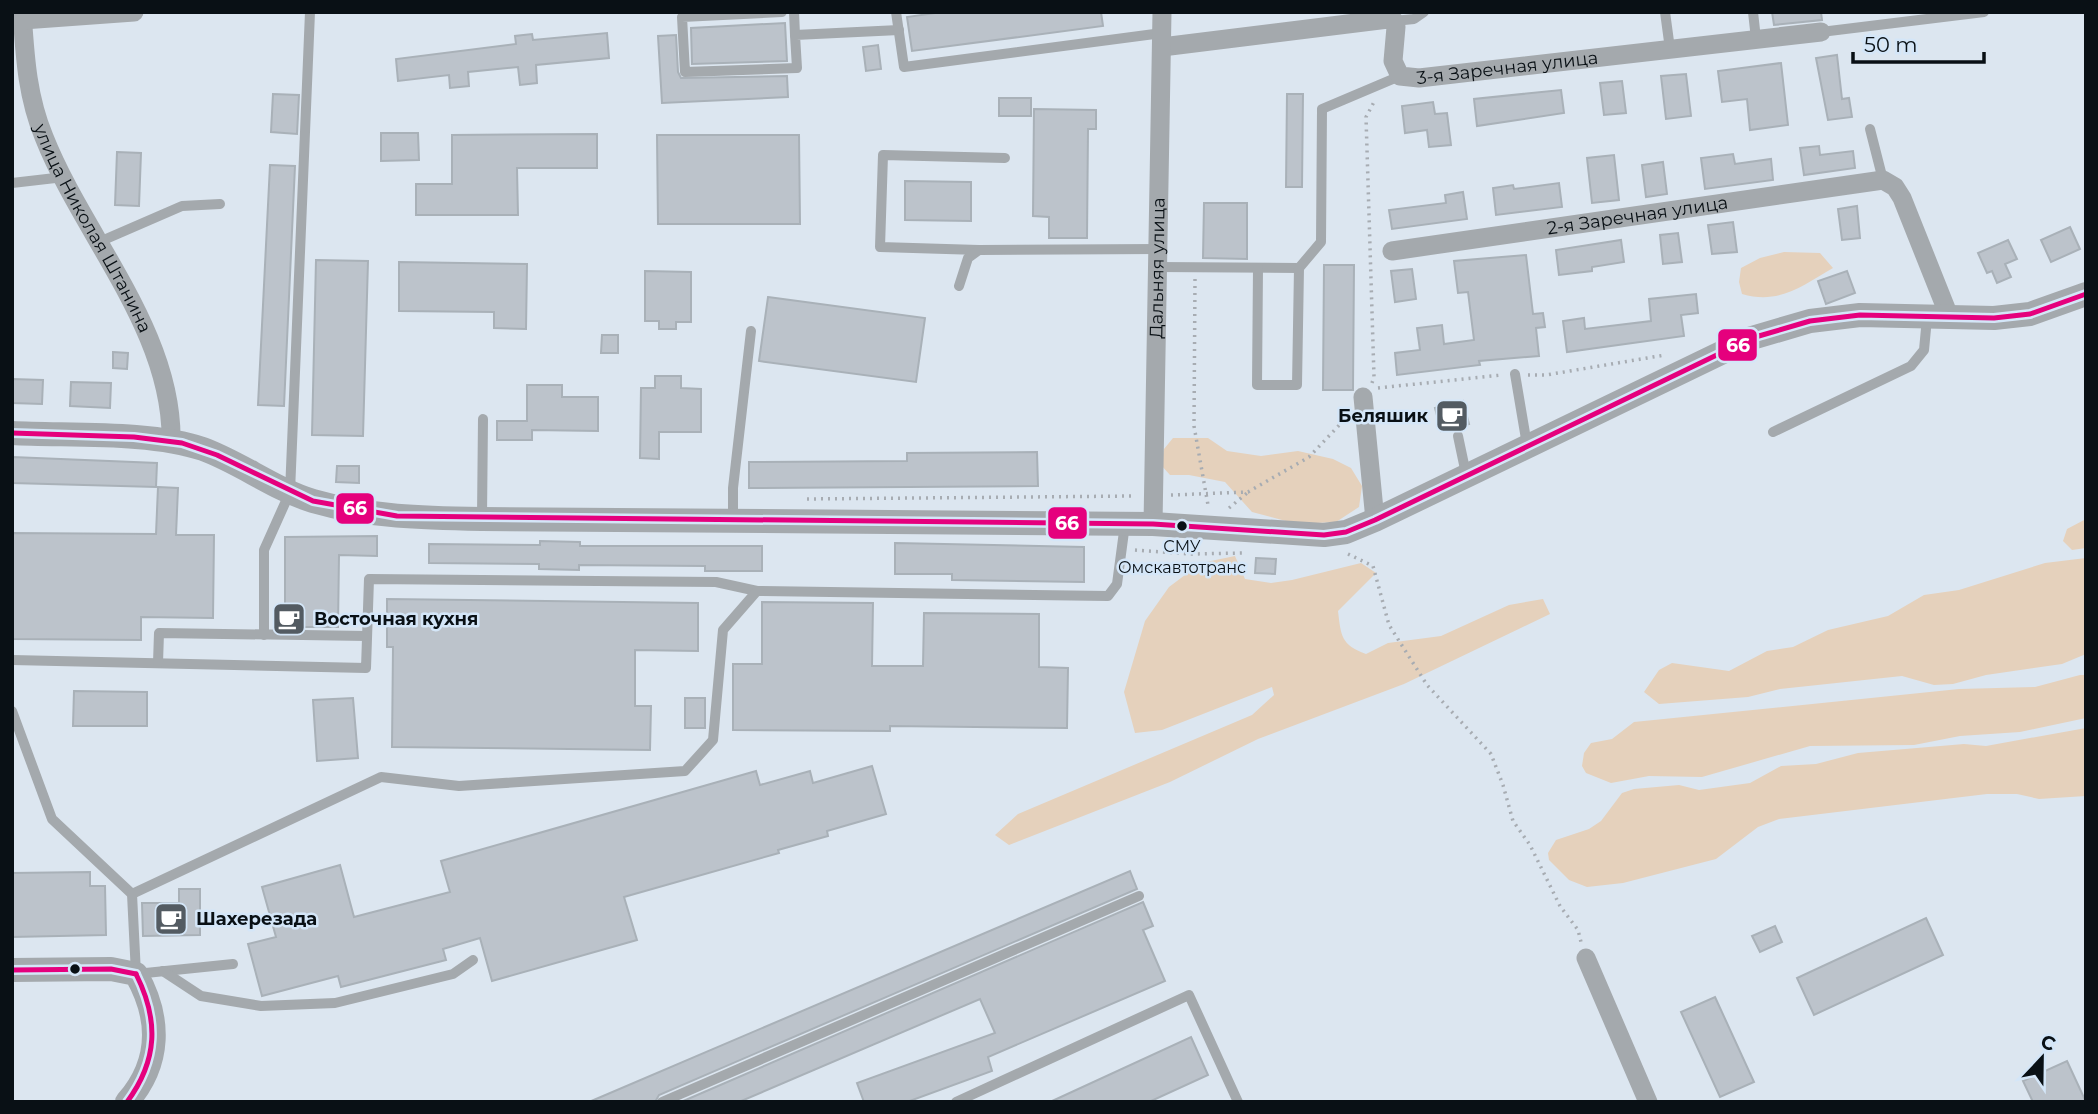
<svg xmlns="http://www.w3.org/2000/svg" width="2098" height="1114" font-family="Montserrat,sans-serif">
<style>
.green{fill:#e5d1bc}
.building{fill:#bcc3cb;stroke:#a9b1b8;stroke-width:2}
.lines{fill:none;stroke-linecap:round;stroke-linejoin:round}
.path{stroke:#a7acb2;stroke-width:3.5;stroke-dasharray:2 5;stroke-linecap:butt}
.service{stroke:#a4a9ad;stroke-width:10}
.minor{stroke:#a4a9ad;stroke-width:19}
.tertiary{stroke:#a4a9ad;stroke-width:24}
.bus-1-casing{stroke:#d4e6f8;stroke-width:10}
.bus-1{stroke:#e5007d;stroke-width:5}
.bus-dot{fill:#091015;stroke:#d4e6f8;stroke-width:2.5}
.labels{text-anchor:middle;stroke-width:5;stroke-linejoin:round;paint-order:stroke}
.bus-label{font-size:16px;fill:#091015;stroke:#d4e6f8}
.street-label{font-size:18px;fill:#091015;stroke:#d4e6f8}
.poi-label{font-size:18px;font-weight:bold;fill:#091015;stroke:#d4e6f8;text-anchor:start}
.line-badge{stroke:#d4e6f8;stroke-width:2.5}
.badge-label{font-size:19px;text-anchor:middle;font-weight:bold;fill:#fff}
</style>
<rect width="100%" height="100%" fill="#dce6f0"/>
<g class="green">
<path d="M 1784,252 L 1820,253 L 1833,268 C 1802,286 1779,305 1742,294 L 1739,282 L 1741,268 L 1760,258 Z"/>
<path d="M 1173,438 L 1208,438 L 1227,451 L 1261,456 L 1298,451 L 1333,459 L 1351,468 L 1362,486 L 1359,507 L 1336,522 L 1297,524 L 1252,512 L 1225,482 L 1189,475 L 1170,475 L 1161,465 L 1164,449 Z"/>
<path d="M 2086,519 L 2086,548 L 2072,550 L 2063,541 L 2067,529 Z"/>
<path d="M 1235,556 L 1245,579 L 1271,583 L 1292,580 L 1361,563 L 1376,573 L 1338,611 C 1341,636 1341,645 1366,654 L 1388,643 L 1441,636 L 1509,605 L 1543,599 L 1550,614 L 1404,684 L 1258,739 L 1170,782 L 1009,845 L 995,835 L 1018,814 L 1252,715 L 1274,695 L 1272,687 L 1162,730 L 1135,733 L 1124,692 L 1145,621 L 1169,587 L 1201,563 Z"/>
<path d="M 2086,558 L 2086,654 L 2062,664 L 1986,675 L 1953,684 L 1934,685 L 1902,676 L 1780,689 L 1748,697 L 1659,704 L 1644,692 L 1659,670 L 1672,663 L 1729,671 L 1767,651 L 1793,647 L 1828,630 L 1888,616 L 1924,595 L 1959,590 L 2045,563 Z"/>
<path d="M 2080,675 L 2086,675 L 2086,718 L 2020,732 L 1960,736 L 1914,745 L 1810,746 L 1702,777 L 1649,776 L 1611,783 L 1586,773 L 1582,766 L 1584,753 L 1591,743 L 1612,739 L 1634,722 L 1959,689 L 2035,687 Z"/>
<path d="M 2086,728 L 2086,796 L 2039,799 L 2017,794 L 1987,794 L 1779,819 L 1758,827 L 1716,859 L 1623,883 L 1587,887 L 1569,880 L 1549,860 L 1548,853 L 1556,840 L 1589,829 L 1601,821 L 1622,793 L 1634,789 L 1679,785 L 1699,790 L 1750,783 L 1781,766 L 1816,764 L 1858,753 L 1964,744 L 1986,746 Z"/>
</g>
<g class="building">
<path d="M 942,12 L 1101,12 L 1103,26 L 912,51 L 907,17 Z"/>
<path d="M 1772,12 L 1821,12 L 1822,20 L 1774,25 Z"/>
<path d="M 785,23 L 787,61 L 692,64 L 691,28 Z"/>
<path d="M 607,33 L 609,58 L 536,65 L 537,83 L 520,85 L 518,67 L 468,72 L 469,86 L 450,88 L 449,75 L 398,81 L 396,59 L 516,44 L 515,36 L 532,34 L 533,40 Z"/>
<path d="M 676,35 L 678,72 L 681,78 L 787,76 L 788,97 L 662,103 L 658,36 Z"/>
<path d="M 878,45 L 881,69 L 866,71 L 863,47 Z"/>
<path d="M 1837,55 L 1842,99 L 1849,98 L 1852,117 L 1828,120 L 1816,58 Z"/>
<path d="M 1781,63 L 1788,125 L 1750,130 L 1747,99 L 1722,102 L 1718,71 Z"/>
<path d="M 1686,74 L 1691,116 L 1666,119 L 1661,76 Z"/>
<path d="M 1622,81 L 1626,113 L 1604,115 L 1600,83 Z"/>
<path d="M 1561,90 L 1564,113 L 1477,126 L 1474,99 Z"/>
<path d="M 273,94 L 299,95 L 297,134 L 271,132 Z"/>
<path d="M 1287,94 L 1303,94 L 1302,187 L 1286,187 Z"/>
<rect x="999" y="98" width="32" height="18"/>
<path d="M 1433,102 L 1435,114 L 1447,113 L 1451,145 L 1429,147 L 1427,130 L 1405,133 L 1402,106 Z"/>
<path d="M 1034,109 L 1096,110 L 1096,129 L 1088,129 L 1087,238 L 1049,238 L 1049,217 L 1033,216 Z"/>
<path d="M 381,133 L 418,133 L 419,160 L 381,161 Z"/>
<path d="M 597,134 L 597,168 L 517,168 L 518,215 L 416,215 L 416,184 L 452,184 L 452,135 Z"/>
<path d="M 657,135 L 799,135 L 800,224 L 658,224 Z"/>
<path d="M 1819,146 L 1820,155 L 1853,151 L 1855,168 L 1804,175 L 1800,148 Z"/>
<path d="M 117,152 L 141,153 L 139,206 L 115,205 Z"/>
<path d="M 1733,154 L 1735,164 L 1771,159 L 1773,180 L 1705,189 L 1701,158 Z"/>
<path d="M 1614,155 L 1619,200 L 1592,203 L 1587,158 Z"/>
<path d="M 1663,162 L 1667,194 L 1646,197 L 1642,165 Z"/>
<path d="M 270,165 L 295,166 L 284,406 L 258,405 Z"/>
<path d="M 905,181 L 971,182 L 971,221 L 905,220 Z"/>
<path d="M 1559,183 L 1562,207 L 1496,215 L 1493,188 L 1513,185 L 1514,189 Z"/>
<path d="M 1463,192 L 1467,219 L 1392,229 L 1389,210 L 1446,203 L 1445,195 Z"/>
<path d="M 1204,203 L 1247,203 L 1247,259 L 1203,258 Z"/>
<path d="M 1857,206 L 1860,238 L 1842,240 L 1838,209 Z"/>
<path d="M 1733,222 L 1737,252 L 1712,254 L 1708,225 Z"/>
<path d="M 2070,227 L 2080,249 L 2051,262 L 2041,240 Z"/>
<path d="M 1678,233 L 1682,262 L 1663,264 L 1660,235 Z"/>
<path d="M 1621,240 L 1624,262 L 1592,267 L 1592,271 L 1559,275 L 1556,250 Z"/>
<path d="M 2008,240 L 2017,259 L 2005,264 L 2011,277 L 1997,283 L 1992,271 L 1987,273 L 1978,253 Z"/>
<path d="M 1526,255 L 1533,314 L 1543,313 L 1545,327 L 1536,328 L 1539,356 L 1479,361 L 1480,365 L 1397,375 L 1395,353 L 1420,350 L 1417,328 L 1442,325 L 1444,344 L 1474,340 L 1468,292 L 1458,293 L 1454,261 Z"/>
<path d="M 316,260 L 368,261 L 363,436 L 312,435 Z"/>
<path d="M 399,262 L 527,264 L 526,329 L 494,328 L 494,312 L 399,311 Z"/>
<path d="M 1324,265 L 1354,265 L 1353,390 L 1323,390 Z"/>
<path d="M 1412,269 L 1416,299 L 1395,302 L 1391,271 Z"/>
<path d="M 645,271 L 691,272 L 691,322 L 676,322 L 676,329 L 659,329 L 659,321 L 645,321 Z"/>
<path d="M 1847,271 L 1855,293 L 1826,304 L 1818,281 Z"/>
<path d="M 1696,294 L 1698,313 L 1681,315 L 1684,336 L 1567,352 L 1563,321 L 1584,318 L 1585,329 L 1651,321 L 1649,299 Z"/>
<path d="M 768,297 L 925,318 L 916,382 L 759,361 Z"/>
<path d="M 602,335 L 618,335 L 618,353 L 601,353 Z"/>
<path d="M 113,352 L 128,353 L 127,369 L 113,368 Z"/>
<path d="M 655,376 L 681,376 L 681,388 L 701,389 L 701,432 L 659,432 L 659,459 L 640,458 L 641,388 L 655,388 Z"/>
<path d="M 12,379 L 43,380 L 42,404 L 12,403 Z"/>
<path d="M 71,382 L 111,383 L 110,408 L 70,406 Z"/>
<path d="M 527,385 L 562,385 L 562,397 L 598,397 L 598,431 L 532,430 L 532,440 L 497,440 L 497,421 L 527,421 Z"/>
<path d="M 1463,401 L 1469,424 L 1441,431 L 1435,408 Z"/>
<path d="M 1037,452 L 1038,486 L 749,488 L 749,462 L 907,461 L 907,453 Z"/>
<path d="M 12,457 L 157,463 L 156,487 L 12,483 Z"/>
<path d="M 337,466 L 359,466 L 359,483 L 336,482 Z"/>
<path d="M 158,487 L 178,488 L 176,535 L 214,535 L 213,618 L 141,617 L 141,640 L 12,639 L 12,533 L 156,534 Z"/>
<path d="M 377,536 L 377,556 L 339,555 L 338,627 L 285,627 L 285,537 Z"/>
<path d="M 540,541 L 580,542 L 580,546 L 762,546 L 762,571 L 705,571 L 705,566 L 579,565 L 579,570 L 539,569 L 539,564 L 429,563 L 429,544 L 540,545 Z"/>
<path d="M 895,543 L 1084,547 L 1084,582 L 952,580 L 952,574 L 895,574 Z"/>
<path d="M 1256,558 L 1276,559 L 1275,574 L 1255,573 Z"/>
<path d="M 387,599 L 698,603 L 698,651 L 635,650 L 635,706 L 651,706 L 650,750 L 392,747 L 393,647 L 387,647 Z"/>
<path d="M 762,602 L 873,603 L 872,666 L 923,666 L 924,613 L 1039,614 L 1039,667 L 1068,668 L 1067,728 L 890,726 L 890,731 L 733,730 L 733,664 L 762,664 Z"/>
<path d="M 74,691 L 147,692 L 147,726 L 73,726 Z"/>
<path d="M 353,698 L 358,758 L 317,761 L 313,700 Z"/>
<rect x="685" y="698" width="20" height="30"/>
<path d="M 872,766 L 886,814 L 827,831 L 828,836 L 778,850 L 779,853 L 624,897 L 637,940 L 492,981 L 480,938 L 443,949 L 446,960 L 341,987 L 338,976 L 262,996 L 248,944 L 276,937 L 262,887 L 340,865 L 354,917 L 450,892 L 441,861 L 756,771 L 760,785 L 810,771 L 813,783 Z"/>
<path d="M 1130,871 L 1137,889 L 659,1095 L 655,1102 L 589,1102 Z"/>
<path d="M 90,872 L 90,886 L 105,886 L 106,935 L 12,937 L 12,873 Z"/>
<path d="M 179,889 L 200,889 L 200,935 L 143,936 L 142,903 L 179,903 Z"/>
<path d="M 1143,902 L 1153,926 L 1143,930 L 1165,981 L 988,1057 L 992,1071 L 907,1102 L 864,1102 L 857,1083 L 995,1033 L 980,999 L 739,1102 L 681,1102 Z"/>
<path d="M 1926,918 L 1943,955 L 1814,1015 L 1797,978 Z"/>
<path d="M 1775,926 L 1782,942 L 1760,952 L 1752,936 Z"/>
<path d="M 1715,997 L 1754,1082 L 1720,1097 L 1681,1012 Z"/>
<path d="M 1191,1037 L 1208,1075 L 1149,1102 L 1050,1102 Z"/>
<path d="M 2067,1061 L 2086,1102 L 2033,1102 L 2023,1081 Z"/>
</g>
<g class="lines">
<g class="path">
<path d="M 1195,279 L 1194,426 L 1208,505 L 1211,505"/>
<path d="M 1528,375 L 1546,375 L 1665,355"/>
<path d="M 1372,383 L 1374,377 L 1366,117 L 1374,102"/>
<path d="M 1378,388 L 1502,375"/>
<path d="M 1171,495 L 1248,492 L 1309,457 L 1347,417"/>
<path d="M 807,499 L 1135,496"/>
<path d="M 1229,508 L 1247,493"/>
<path d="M 1135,550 L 1191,554 L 1246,553"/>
<path d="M 1348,554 L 1373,566 L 1389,625 L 1427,685 L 1491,754 L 1503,785 L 1513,821 L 1530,845 L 1560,906 L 1578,930 L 1581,942"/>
</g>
<g class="service">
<path d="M 782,12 L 682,17 L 685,72 L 797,68 L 795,35 L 899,30"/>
<path d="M 794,12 L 795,35"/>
<path d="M 896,12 L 904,67 L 1162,33"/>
<path d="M 1665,12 L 1670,49"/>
<path d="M 1753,12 L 1756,39"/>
<path d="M 1394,21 L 1414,19 L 1424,12"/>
<path d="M 1821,32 L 1984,12"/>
<path d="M 1870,129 L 1883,180"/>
<path d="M 12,183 L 64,177"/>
<path d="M 99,242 L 182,206 L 220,204"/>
<path d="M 979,250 L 880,247 L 883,155 L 1005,158"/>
<path d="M 1158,267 L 1299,268"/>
<path d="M 1258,268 L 1257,385 L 1297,385 L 1299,268 L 1321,242 L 1322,109 L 1400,76"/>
<path d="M 959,286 L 968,258 L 979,250 L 1158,249"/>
<path d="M 1515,374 L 1527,445"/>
<path d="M 1773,432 L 1911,366 L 1924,350 L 1927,318"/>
<path d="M 1458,436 L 1466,474"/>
<path d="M 482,517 L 483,419"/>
<path d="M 733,521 L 733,488 L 751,331"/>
<path d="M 264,635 L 264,550 L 290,492 L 310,12"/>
<path d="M 12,660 L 366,668 L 369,579 L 716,582 L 757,591"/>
<path d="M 158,663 L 159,633 L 367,636"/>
<path d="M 12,711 L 52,819 L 132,894 L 136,974 L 233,964"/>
<path d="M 132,894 L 381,777 L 459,786 L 685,771 L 713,740 L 723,630 L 757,591 L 1108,596 L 1117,584 L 1125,524"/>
<path d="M 163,971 L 201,996 L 261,1006 L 335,1003 L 453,974 L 473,960"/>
<path d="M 662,1102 L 1139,896"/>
<path d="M 956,1102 L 1189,995 L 1238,1102"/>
</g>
<g class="minor">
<path id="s1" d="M 22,12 C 25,56 27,96 44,137 C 83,236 174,332 171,443"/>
<path d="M 23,20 L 134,12"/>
<path id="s2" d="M 1162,47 L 1388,19 L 1394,21 L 1396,27 L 1393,61 L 1400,76 L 1419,78 L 1821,32"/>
<path id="s3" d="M 1392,251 L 1883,180 L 1895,187 L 1902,198 L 1949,316"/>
<path d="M 1363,397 L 1375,520"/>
<path id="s4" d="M 1153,524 L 1162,12"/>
<path d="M 1586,958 L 1648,1102"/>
</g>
<g class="tertiary">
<path d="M 12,433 C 68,436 151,431 203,449 C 241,463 274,489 313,501 C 368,517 426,518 482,519 L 1153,524 L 1324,535 L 1346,532 L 1375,520 L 1752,338 L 1810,321 L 1860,315 L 1994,318 L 2030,314 L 2086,294"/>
<path d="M 12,970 L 111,969 L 136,974 C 161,1018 161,1063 127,1102"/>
</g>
<defs>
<g id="bus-1">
<path d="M 12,433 L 134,437 L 182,443 L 217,455 L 313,501 L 397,516 L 1153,524 L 1324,535 L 1346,532 L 1375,520 L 1752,338 L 1810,321 L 1860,315 L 1994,318 L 2030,314 L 2086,294"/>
<path d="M 12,970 L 111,969 L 136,974"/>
<path d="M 127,1102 C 158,1060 159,1020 136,974"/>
</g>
</defs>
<use href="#bus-1" class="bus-1-casing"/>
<use href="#bus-1" class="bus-1"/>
</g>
<defs>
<symbol id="cafe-square" viewBox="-11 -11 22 22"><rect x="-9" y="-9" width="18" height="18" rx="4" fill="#535b62" stroke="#d4e6f8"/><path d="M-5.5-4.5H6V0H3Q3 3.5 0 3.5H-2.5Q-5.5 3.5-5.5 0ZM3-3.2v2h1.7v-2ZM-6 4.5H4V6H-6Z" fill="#fff"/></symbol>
</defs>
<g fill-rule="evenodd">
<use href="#cafe-square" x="1433" y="397" width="38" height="38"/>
<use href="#cafe-square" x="270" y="600" width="38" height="38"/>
<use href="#cafe-square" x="152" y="900" width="38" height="38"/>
</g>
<g class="bus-dot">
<circle cx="1182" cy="526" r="6"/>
<circle cx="75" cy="969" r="6"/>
</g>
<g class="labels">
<g class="bus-label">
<text x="1182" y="552">СМУ<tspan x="1182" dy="21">Омскавтотранс</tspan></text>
</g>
<g class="street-label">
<text dy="6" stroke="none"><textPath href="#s2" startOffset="399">3-я Заречная улица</textPath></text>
<text dy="6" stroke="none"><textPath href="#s3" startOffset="248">2-я Заречная улица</textPath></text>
<text dy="6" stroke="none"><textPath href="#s1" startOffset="231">улица Николая Штанина</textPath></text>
<text dy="6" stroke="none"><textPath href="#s4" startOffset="256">Дальняя улица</textPath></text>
</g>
<g class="poi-label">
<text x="1428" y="422" text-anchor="end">Беляшик</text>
<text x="314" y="625">Восточная кухня</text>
<text x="196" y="925">Шахерезада</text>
</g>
</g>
<g class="line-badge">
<rect x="1717" y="328" width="41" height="34" rx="7" fill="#e5007d"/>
<rect x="335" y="492" width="40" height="33" rx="7" fill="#e5007d"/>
<rect x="1047" y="506" width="41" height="34" rx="7" fill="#e5007d"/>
</g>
<g class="badge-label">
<text x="1738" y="352">66</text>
<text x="355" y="515">66</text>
<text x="1067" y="530">66</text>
</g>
<rect width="2098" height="1114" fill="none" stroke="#091015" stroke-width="28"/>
<g transform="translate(2042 1058) rotate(22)" stroke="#d4e6f8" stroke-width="5" paint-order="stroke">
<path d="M0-5L12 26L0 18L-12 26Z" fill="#091015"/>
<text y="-10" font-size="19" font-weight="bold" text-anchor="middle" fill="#091015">С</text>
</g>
<path d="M1853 52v10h131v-10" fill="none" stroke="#091015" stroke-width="3.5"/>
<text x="1864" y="52" font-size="21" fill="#091015" stroke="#d4e6f8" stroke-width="5" paint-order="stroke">50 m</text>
</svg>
